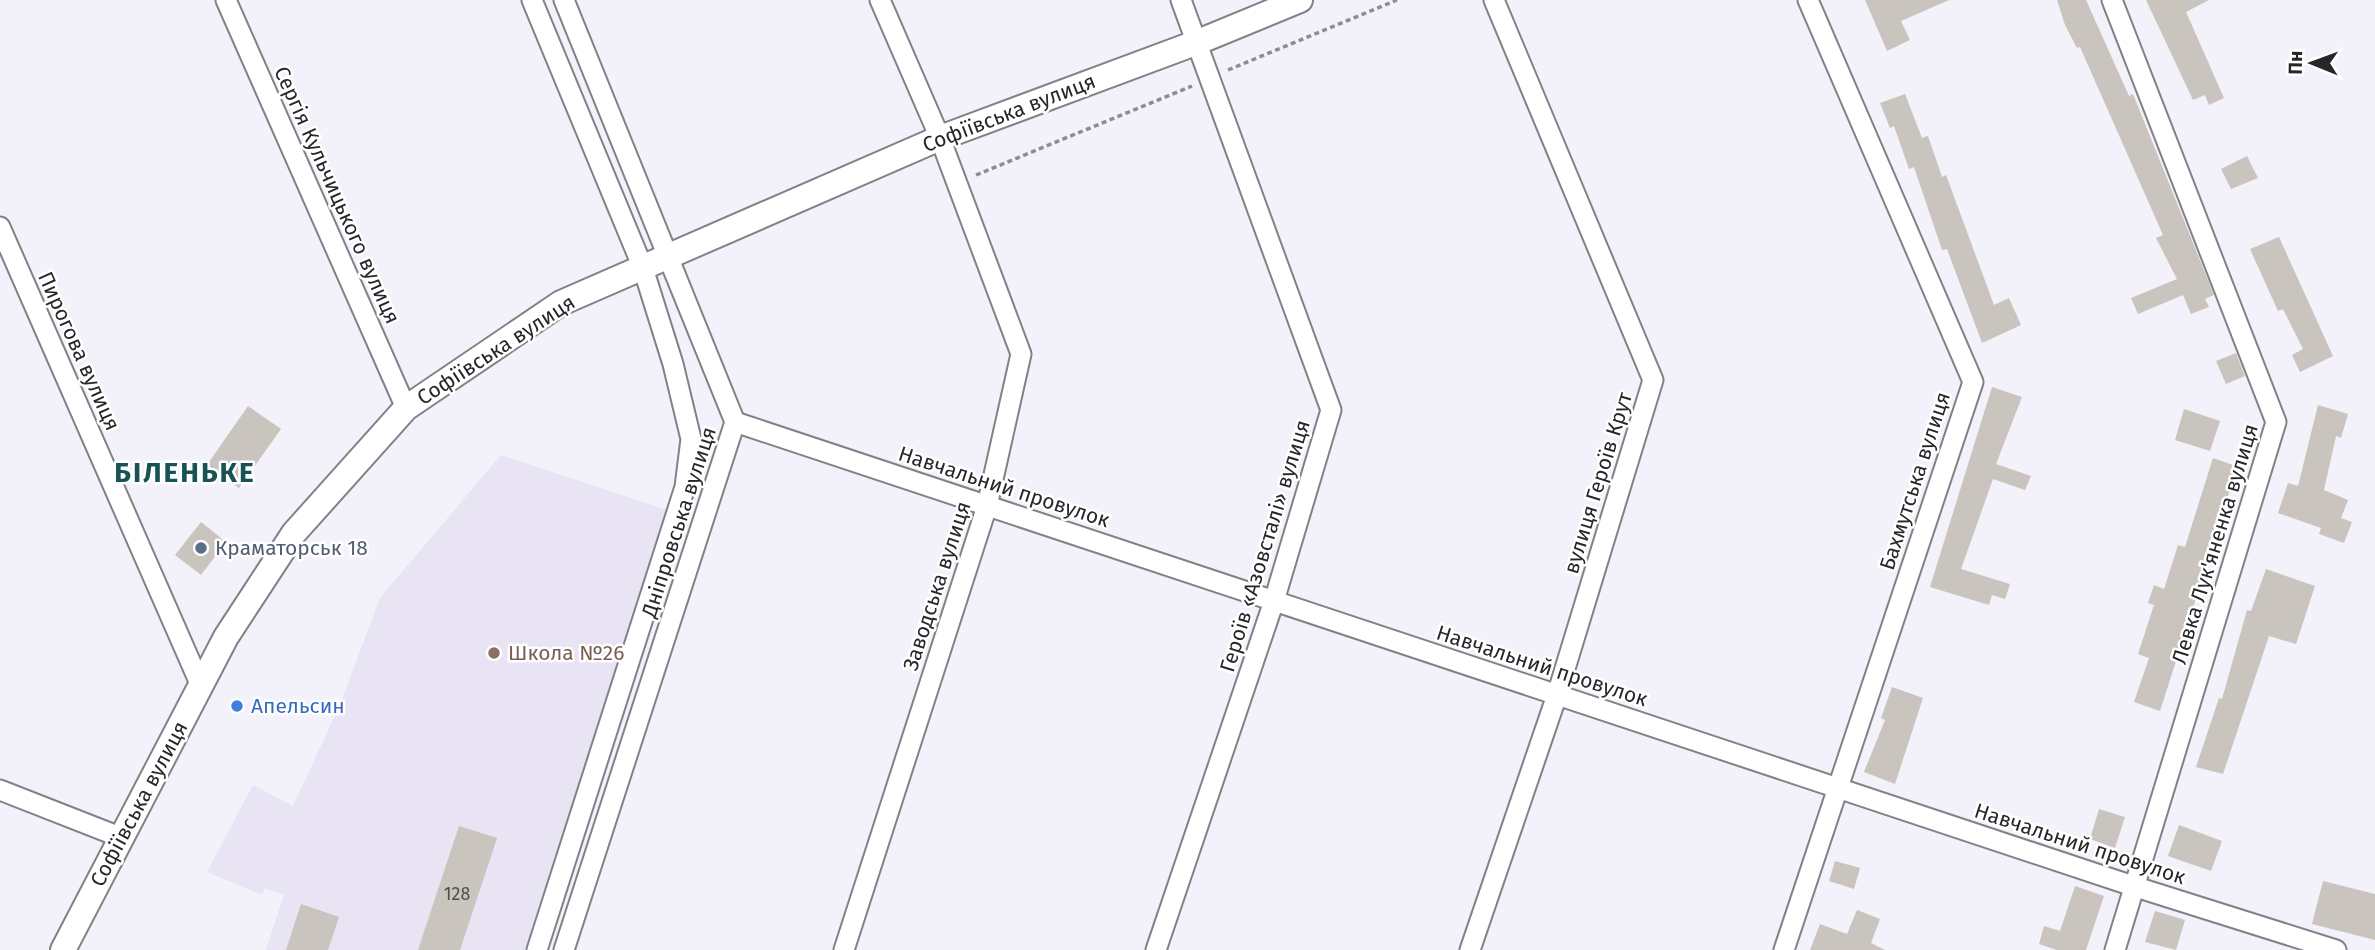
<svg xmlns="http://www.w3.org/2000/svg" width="2375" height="950" font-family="'Fira Sans',sans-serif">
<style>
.built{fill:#e8e4f3}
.building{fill:#c9c4be}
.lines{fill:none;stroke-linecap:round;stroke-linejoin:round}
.minor-casing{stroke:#838188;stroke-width:23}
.tertiary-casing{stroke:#838188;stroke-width:28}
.path{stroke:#8e8c92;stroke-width:3.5;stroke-dasharray:5 3.5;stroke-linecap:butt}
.minor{stroke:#fff;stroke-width:19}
.tertiary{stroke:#fff;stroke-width:24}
.service-dot{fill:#5c6f8a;stroke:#fff;stroke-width:2.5}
.education-dot{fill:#8d6e63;stroke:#fff;stroke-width:2.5}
.shop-dot{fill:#3f7fe0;stroke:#fff;stroke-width:2.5}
.labels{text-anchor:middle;stroke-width:5;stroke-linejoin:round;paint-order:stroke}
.number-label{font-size:18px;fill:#504e4e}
.street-label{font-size:21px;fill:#272629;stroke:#fff}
.service-label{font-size:21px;fill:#4e5e75;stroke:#fff;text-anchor:start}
.education-label{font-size:21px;fill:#785e54;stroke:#fff;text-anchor:start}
.shop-label{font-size:21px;fill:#366cbe;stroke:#fff;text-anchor:start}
.district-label{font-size:28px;font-weight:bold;letter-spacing:2px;fill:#175354;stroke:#fff}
</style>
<rect width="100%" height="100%" fill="#f3f1f9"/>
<path class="built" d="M 501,455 L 676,513 L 525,950 L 266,950 L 284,895 L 265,888 L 262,895 L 207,872 L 253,785 L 293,806 L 339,707 L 380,598 Z"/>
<g class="building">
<path d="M 1865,0 L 1949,0 L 1901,21 L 1910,40 L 1887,51 Z"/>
<path d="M 2057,0 L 2086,0 L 2129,96 L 2133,94 L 2214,295 L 2205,299 L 2209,307 L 2191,314 L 2183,295 L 2138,314 L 2131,298 L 2177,279 L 2156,238 L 2163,235 L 2080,47 L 2077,48 L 2065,25 Z"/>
<path d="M 2146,0 L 2209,0 L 2186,12 L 2224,98 L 2209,105 L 2205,95 L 2193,100 Z"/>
<path d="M 1905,94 L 1922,138 L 1928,136 L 1942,177 L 1946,175 L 1994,305 L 2009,298 L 2021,325 L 1982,343 L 1947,249 L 1942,250 L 1914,167 L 1909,169 L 1894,126 L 1890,128 L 1880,103 Z"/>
<path d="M 2247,156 L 2258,178 L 2231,189 L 2221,169 Z"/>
<path d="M 2279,237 L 2333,356 L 2300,372 L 2292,355 L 2303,349 L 2283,309 L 2278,311 L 2250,249 Z"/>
<path d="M 2236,353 L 2245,376 L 2226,384 L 2216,361 Z"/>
<path d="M 1992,387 L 2022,397 L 1996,464 L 2031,476 L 2025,490 L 1993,479 L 1961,569 L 2010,584 L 2005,599 L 1992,595 L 1989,605 L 1930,587 Z"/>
<path d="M 2318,405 L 2348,414 L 2341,438 L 2336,436 L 2324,490 L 2348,500 L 2341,518 L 2352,522 L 2344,543 L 2319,534 L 2321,528 L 2278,513 L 2288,483 L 2298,486 Z"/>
<path d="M 248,406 L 281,429 L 239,488 L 207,465 Z"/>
<path d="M 2184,409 L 2220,421 L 2210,451 L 2175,440 Z"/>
<path d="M 2213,458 L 2239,467 L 2206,553 L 2210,555 L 2160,711 L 2134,702 L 2149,658 L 2138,654 L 2154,605 L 2148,603 L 2154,585 L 2164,589 L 2178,545 L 2185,547 Z"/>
<path d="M 201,522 L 226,542 L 201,575 L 175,555 Z"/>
<path d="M 2266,569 L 2315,586 L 2296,644 L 2269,636 L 2223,774 L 2196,767 L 2219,698 L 2222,699 L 2247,610 L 2251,611 Z"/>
<path d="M 1892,687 L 1923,698 L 1895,784 L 1864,772 L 1885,720 L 1881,718 Z"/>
<path d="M 2099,809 L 2125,817 L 2115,848 L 2090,839 Z"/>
<path d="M 2179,825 L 2222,841 L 2211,871 L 2168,856 Z"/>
<path d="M 459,826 L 497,838 L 460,950 L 418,950 Z"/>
<path d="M 1835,861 L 1860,868 L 1854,889 L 1829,881 Z"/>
<path d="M 2323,881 L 2375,894 L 2375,940 L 2312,924 Z"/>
<path d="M 2075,886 L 2104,896 L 2086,950 L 2057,950 L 2039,944 L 2044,926 L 2060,931 Z"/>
<path d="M 301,904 L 339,917 L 328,950 L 286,950 Z"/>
<path d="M 1857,910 L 1880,919 L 1871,943 L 1885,950 L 1810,950 L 1820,924 L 1847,934 Z"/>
<path d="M 2155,911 L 2185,920 L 2176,950 L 2145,942 Z"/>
</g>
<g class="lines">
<defs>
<g id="minor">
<path d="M 226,0 L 406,408"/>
<path d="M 532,0 L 643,268 L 673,364 L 691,439 L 685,487 L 537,950"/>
<path d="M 564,0 L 735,422 L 564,950"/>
<path d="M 2112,0 L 2276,422 L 2115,950"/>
<path d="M 0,227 L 201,686"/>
<path d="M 735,422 L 2136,887 L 2336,950"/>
<path d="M 0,790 L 120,837"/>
<path d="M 844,950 L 987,506 L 1021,354 L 940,138 L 880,0"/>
<path d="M 1156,950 L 1274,601 L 1331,410 L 1181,0"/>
<path d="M 1470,950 L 1557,695 L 1653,380 L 1494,0"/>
<path d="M 1784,950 L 1973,382 L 1808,0"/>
</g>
<path id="tertiary" d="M 63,950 L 226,637 L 294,533 L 406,408 L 561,303 L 940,138 L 1198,42 L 1300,0"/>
</defs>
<use href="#minor" class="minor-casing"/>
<use href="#tertiary" class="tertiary-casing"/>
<g class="path">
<path d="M 1228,70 L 1397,0"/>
<path d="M 976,175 L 1192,86"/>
</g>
<use href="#minor" class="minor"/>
<use href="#tertiary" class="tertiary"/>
</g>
<circle class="service-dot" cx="201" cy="548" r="7"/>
<circle class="education-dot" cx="494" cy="653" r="7"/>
<circle class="shop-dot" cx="237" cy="706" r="7"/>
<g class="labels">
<g class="number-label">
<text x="457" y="900">128</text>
</g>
<g class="street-label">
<text transform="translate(1009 113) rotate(-21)" y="7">Софіївська вулиця</text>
<text transform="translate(337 195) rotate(66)" y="7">Сергія Кульчицького вулиця</text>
<text transform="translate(496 350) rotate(-33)" y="7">Софіївська вулиця</text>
<text transform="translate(79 351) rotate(66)" y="7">Пирогова вулиця</text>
<text transform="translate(1915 481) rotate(-72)" y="7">Бахмутська вулиця</text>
<text transform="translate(1598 483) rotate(-73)" y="7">вулиця Героїв Крут</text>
<text transform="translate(1004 487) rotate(18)" y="7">Навчальний провулок</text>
<text transform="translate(679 522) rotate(-72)" y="7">Дніпровська вулиця</text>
<text transform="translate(2215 544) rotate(-73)" y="7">Левка Лук'яненка вулиця</text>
<text transform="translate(1265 546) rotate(-73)" y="7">Героїв «Азовсталі» вулиця</text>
<text transform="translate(937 586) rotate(-72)" y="7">Заводська вулиця</text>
<text transform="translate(1542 666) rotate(18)" y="7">Навчальний провулок</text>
<text transform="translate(139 804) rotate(-62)" y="7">Софіївська вулиця</text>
<text transform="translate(2080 844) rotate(18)" y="7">Навчальний провулок</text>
</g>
<g class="service-label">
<text x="215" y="555">Краматорськ 18</text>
</g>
<g class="education-label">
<text x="508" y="660">Школа №26</text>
</g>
<g class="shop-label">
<text x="251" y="713">Апельсин</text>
</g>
<g class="district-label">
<text x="185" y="482">БІЛЕНЬКЕ</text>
</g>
</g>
<g transform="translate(2312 63) rotate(271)" stroke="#ffffff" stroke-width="5" paint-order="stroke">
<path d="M0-5L12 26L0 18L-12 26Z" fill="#272629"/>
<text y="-10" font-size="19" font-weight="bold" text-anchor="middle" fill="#272629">Пн</text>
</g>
</svg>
